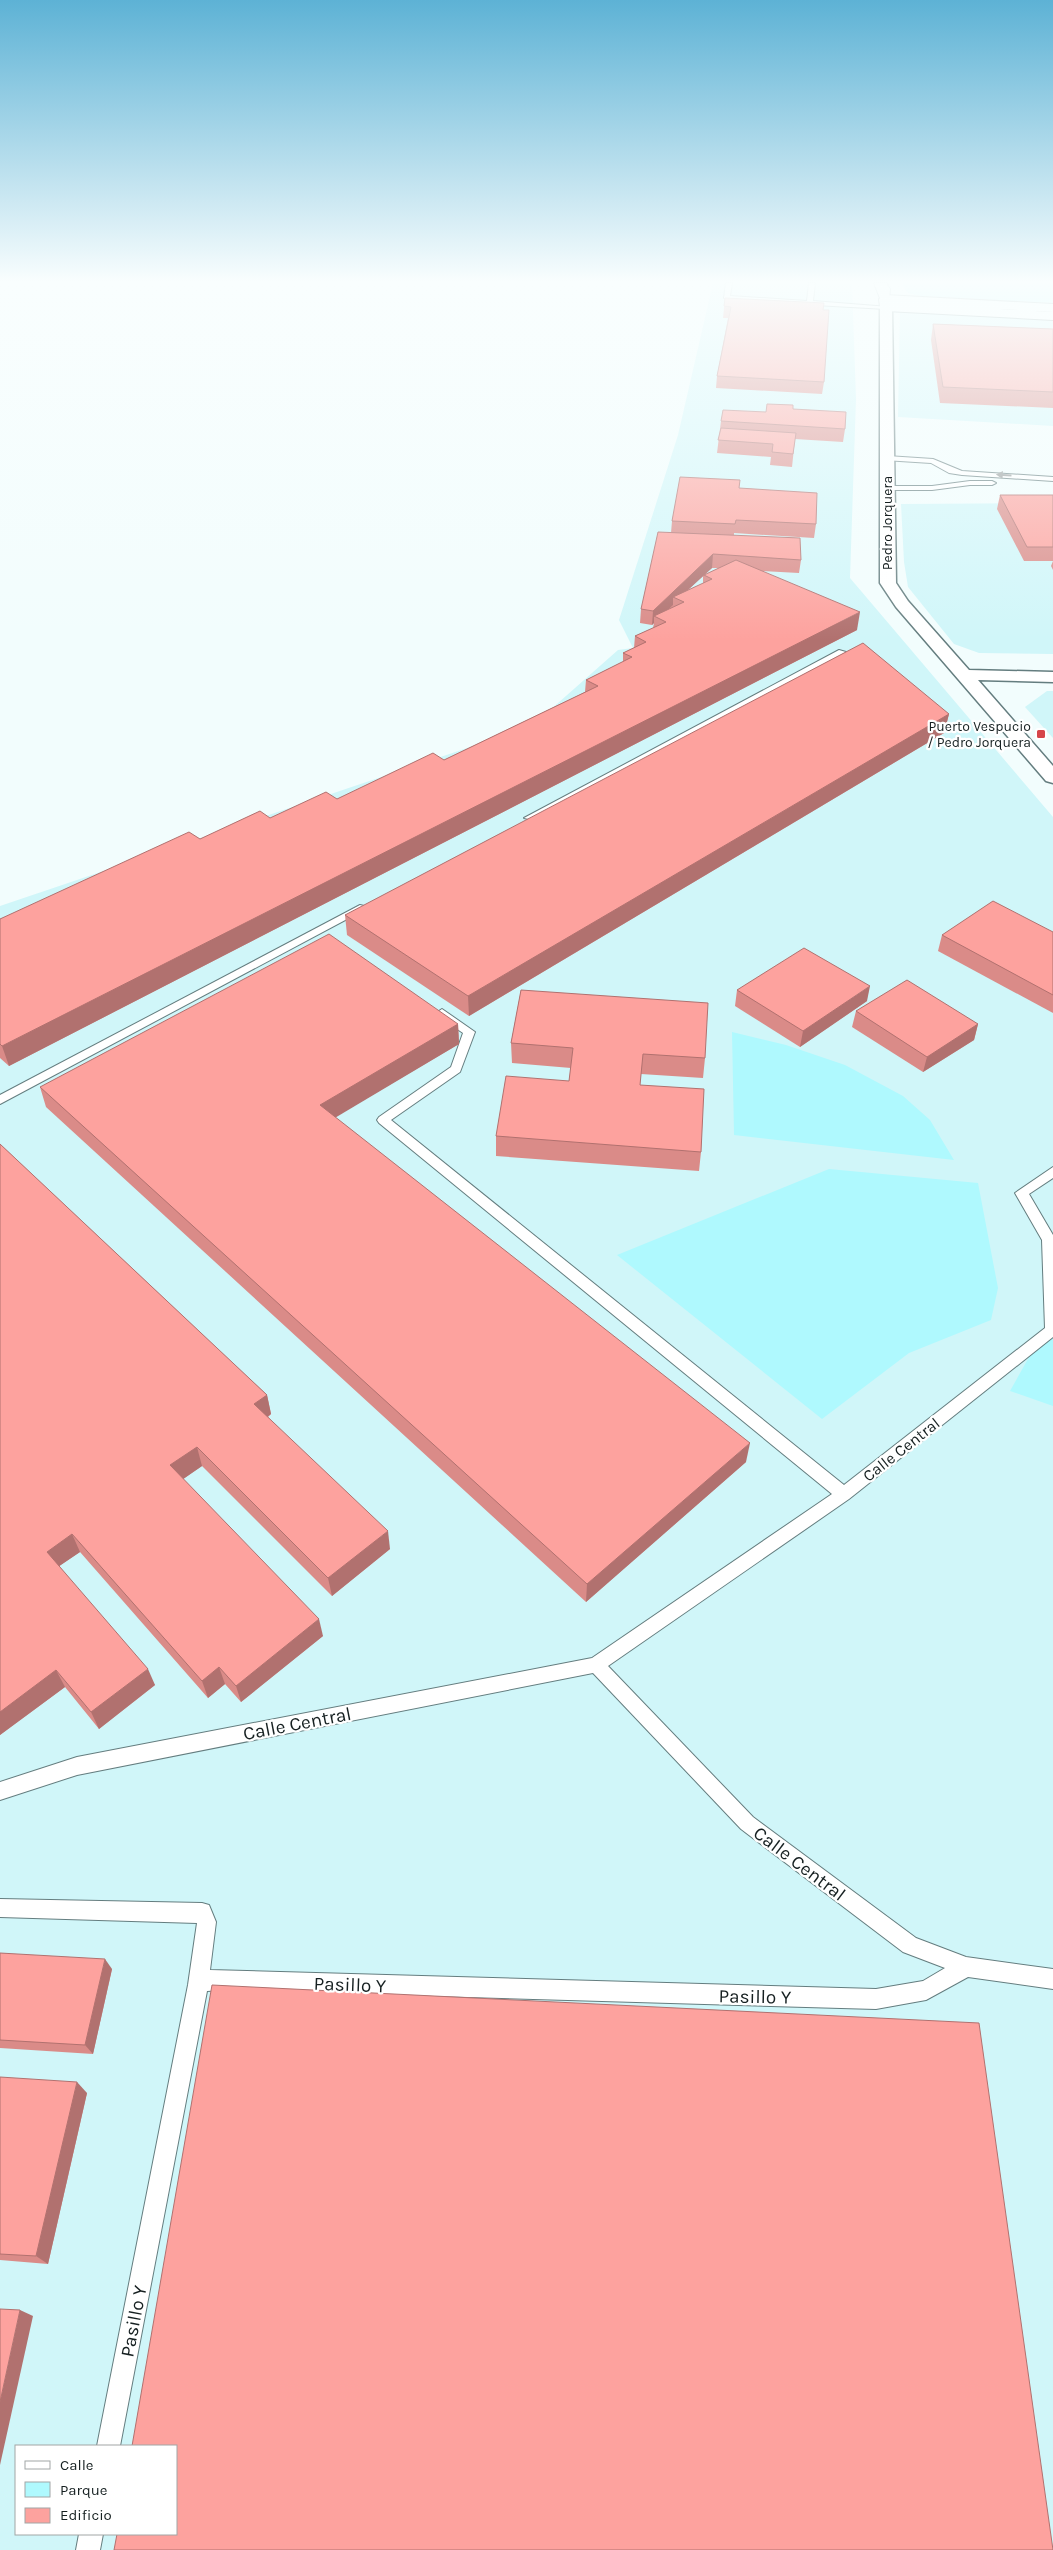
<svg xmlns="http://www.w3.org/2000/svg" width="1053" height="2550" font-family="Karla,sans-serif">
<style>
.built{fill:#d0f6f9;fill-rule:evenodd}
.green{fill:#aff9fe}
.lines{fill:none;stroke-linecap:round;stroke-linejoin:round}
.service-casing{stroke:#647d7f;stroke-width:2}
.minor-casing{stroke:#647d7f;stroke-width:3}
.primary-casing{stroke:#647d7f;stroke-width:2}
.motorway-casing{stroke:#647d7f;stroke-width:2}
.service{fill:#fff;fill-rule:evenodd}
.minor{fill:#fff;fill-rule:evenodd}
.primary{fill:#fff;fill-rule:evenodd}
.motorway{fill:#fff;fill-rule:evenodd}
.wall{fill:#da8b88;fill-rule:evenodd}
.shaded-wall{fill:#b1716f}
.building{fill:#fda29e;stroke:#b1716f}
.oneway{fill:#969b9b}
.poi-dot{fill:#d6464a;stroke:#fff;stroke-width:2}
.labels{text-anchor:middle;stroke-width:4.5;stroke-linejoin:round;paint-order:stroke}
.far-street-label{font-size:14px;fill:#162021;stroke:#fff}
.far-poi-label{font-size:14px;fill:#162021;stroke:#fff;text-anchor:end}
.street-label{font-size:16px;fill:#162021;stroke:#fff}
.near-street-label{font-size:19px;fill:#162021;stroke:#fff}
</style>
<rect width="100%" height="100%" fill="#f2fdfd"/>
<g class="built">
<path d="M 713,283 L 852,283 L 856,399 L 850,578 L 1053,817 L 1053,2550 L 0,2550 L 0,906 L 532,726 L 618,650 L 633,648 L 619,620 L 678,435 ZM 16,2446 L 176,2446 L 176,2534 L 16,2534 Z"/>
<path d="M 900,312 L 1053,320 L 1053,426 L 898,417 Z"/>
<path d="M 1053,503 L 1053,654 L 979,653 L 954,644 L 908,587 L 904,562 L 901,504 Z"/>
<path d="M 1047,691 L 1053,691 L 1053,738 L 1025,707 Z"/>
</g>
<g class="green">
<path d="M 903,283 L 1053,283 L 1053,303 L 920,296 C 911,294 904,294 903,283 Z"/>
<path d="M 732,1032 L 786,1045 L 845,1065 L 903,1096 L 930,1120 L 954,1160 L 734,1135 Z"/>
<path d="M 829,1169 L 978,1183 L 998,1288 L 991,1320 L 909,1353 L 822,1419 L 617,1255 Z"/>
<path d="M 1051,1318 L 1053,1318 L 1053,1406 L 1010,1391 Z"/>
</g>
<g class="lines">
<defs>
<g id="service">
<path d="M 726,283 L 732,283 L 730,296 L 807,301 L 809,283 L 815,283 L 813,301 L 889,307 L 886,309 L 727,300 L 724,298 Z"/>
<path d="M 887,456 L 933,459 L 962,471 L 1053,477 L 1053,481 L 962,475 L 949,473 L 931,463 L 884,460 L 884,456 Z"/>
<path d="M 970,481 L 992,481 L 996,483 L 992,485 L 970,485 L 932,490 L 887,490 L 883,488 L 887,486 L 932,486 Z"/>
<path d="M 839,650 L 846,652 L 533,820 L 524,818 Z"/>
<path d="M 360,905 L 364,906 L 364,910 L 0,1104 L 0,1095 Z"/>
<path d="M 442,1009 L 475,1032 L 460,1072 L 391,1120 L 844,1485 L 1045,1328 L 1042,1240 L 1015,1193 L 1053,1167 L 1053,1178 L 1029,1194 L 1053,1235 L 1053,1337 L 849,1499 L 608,1666 L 753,1817 L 916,1938 L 966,1957 L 1053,1969 L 1053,1989 L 968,1977 L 926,2000 L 876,2009 L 224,1990 L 207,1991 L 120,2446 L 97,2446 L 188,1985 L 197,1923 L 0,1917 L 0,1899 L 202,1903 L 209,1905 L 216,1922 L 210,1970 L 876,1989 L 923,1981 L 945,1968 L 903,1952 L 741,1829 L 593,1673 L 77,1775 L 0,1800 L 0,1782 L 77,1757 L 592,1658 L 832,1494 L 379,1123 L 377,1120 L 379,1117 L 451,1067 L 463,1033 L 438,1016 L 436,1013 Z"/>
<path d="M 79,2534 L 103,2534 L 100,2550 L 76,2550 Z"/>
</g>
<path id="minor" d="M 886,304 L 892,307 L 896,583 L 908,601 L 969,670 L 1053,672 L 1053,682 L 978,680 L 1053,766 L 1053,783 L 1046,781 L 896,607 L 880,583 L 880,307 Z"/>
<path id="primary" d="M 885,295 L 1053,304 L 1053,312 L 891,303 L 1053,312 L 1053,320 L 886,311 L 880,307 L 879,299 Z"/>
<path id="motorway" d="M 874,283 L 886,283 L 890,289 L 889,301 L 881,301 Z"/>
</defs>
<use href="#service" class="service-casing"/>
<use href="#minor" class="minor-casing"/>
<use href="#primary" class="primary-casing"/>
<use href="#motorway" class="motorway-casing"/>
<use href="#service" class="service"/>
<use href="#minor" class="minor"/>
<use href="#primary" class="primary"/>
<use href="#motorway" class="motorway"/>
</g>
<g class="wall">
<path d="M 725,298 L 824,382 L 822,394 L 716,388 L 717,376 L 728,318 L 723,318 Z"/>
<path d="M 933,324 L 1053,329 L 1053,408 L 940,403 L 931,340 Z"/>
<path d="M 793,409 L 845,429 L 843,442 L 795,439 L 792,467 L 770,465 L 771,457 L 717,453 L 721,421 L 766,412 Z"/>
<path d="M 739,488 L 816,524 L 814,538 L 734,533 L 734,535 L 801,560 L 799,573 L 762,571 L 857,630 L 9,1066 L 0,1058 L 0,919 L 200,839 L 337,799 L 444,760 L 585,692 L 586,680 L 623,662 L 623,653 L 634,648 L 635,636 L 653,628 L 654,623 L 652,625 L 640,623 L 641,609 L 671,533 L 672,521 ZM 712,568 L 719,568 L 704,575 ZM 703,576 L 703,584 L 688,590 Z"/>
<path d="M 1000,495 L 1053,495 L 1053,570 L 1051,566 L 1053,561 L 1024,561 L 997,509 Z"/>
<path d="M 949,714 L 944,733 L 469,1016 L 347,935 L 345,915 Z"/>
<path d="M 1053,932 L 1053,1013 L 938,951 L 942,935 Z"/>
<path d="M 521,990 L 705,1058 L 703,1078 L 641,1074 L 640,1085 L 701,1152 L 699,1171 L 496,1156 L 496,1136 L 569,1081 L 571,1068 L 512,1063 L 511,1043 Z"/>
<path d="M 737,990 L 867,1001 L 800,1047 L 735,1006 Z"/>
<path d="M 856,1011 L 978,1024 L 974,1040 L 923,1072 L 852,1027 Z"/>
<path d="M 458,1024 L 459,1044 L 335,1117 L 746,1462 L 586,1602 L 46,1107 L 40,1087 Z"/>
<path d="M 0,1144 L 267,1395 L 271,1414 L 268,1417 L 390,1549 L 332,1596 L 202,1466 L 183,1479 L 323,1636 L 241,1702 L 225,1684 L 208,1698 L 80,1552 L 59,1566 L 155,1685 L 99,1729 L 65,1687 L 0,1735 Z"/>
<path d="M 0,1953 L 112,1969 L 93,2054 L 0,2048 Z"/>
<path d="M 0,2077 L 87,2093 L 48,2264 L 0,2260 Z"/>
</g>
<g class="shaded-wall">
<path d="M 713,554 L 712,568 L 678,599 L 673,597 L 673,605 L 659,618 L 654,616 L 654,623 L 652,625 L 653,611 Z"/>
<path d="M 860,612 L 857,630 L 9,1066 L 2,1046 Z"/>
<path d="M 949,714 L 944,733 L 469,1016 L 468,996 Z"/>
<path d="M 870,986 L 867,1001 L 800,1047 L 803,1031 Z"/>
<path d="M 458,1024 L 459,1044 L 323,1125 L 320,1105 Z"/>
<path d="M 978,1024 L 974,1040 L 923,1072 L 927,1057 Z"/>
<path d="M 267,1395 L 271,1414 L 259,1423 L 254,1404 Z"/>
<path d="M 750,1443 L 746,1462 L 586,1602 L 587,1584 Z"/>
<path d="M 197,1447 L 202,1466 L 176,1484 L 170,1465 Z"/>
<path d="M 388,1531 L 390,1549 L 332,1596 L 328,1578 Z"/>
<path d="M 72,1534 L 80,1552 L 55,1569 L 47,1552 Z"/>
<path d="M 319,1619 L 323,1636 L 241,1702 L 236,1686 Z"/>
<path d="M 219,1667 L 225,1684 L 208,1698 L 202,1681 Z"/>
<path d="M 148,1669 L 155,1685 L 99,1729 L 91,1712 Z"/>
<path d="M 56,1670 L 65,1687 L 0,1735 L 0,1712 Z"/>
<path d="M 105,1959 L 112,1969 L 93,2054 L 85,2045 Z"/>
<path d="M 77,2082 L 87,2093 L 48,2264 L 36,2256 Z"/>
<path d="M 20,2310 L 33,2316 L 0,2465 L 0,2402 Z"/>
</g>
<g class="building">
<path d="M 725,298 L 824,303 L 823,310 L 829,310 L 824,382 L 717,376 L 731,307 L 724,306 Z"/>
<path d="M 933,324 L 1053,329 L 1053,392 L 943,387 Z"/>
<path d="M 767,404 L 793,405 L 793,409 L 846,412 L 845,429 L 721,421 L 723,410 L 766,412 Z"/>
<path d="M 721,428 L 796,433 L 793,454 L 772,452 L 773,444 L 718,440 Z"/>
<path d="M 680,477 L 740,480 L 739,488 L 817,493 L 816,524 L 736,520 L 735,524 L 672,521 Z"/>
<path d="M 1000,495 L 1053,495 L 1053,547 L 1027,547 Z"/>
<path d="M 658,532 L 800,538 L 801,560 L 713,554 L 653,611 L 641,609 Z"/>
<path d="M 736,560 L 860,612 L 2,1046 L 0,1044 L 0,919 L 189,832 L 200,839 L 260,811 L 270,818 L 326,792 L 337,799 L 433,753 L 444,760 L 598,686 L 586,680 L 632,657 L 623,653 L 646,642 L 635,636 L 666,622 L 654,616 L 684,602 L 673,597 L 712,579 L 704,575 Z"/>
<path d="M 863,643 L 949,714 L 468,996 L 345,915 Z"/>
<path d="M 993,901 L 1053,932 L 1053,995 L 942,935 Z"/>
<path d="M 329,934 L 458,1024 L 320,1105 L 750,1443 L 587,1584 L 40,1087 Z"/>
<path d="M 804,948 L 870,986 L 803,1031 L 737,990 Z"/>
<path d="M 907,980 L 978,1024 L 927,1057 L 856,1011 Z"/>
<path d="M 521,990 L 708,1003 L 705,1058 L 643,1054 L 640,1085 L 704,1089 L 701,1152 L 496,1136 L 506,1076 L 569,1081 L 573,1048 L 511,1043 Z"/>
<path d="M 0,1144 L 267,1395 L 254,1404 L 388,1531 L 328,1578 L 197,1447 L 170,1465 L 319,1619 L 236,1686 L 219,1667 L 202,1681 L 72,1534 L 47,1552 L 148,1669 L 91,1712 L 56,1670 L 0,1712 Z"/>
<path d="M 0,1953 L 105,1959 L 85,2045 L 0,2040 Z"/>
<path d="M 212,1985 L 979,2023 L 1053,2550 L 114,2550 L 117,2534 L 176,2534 L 176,2446 L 132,2446 Z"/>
<path d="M 0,2077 L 77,2082 L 36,2256 L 0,2254 Z"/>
<path d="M 0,2309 L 20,2310 L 0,2402 Z"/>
</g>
<defs><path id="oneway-solid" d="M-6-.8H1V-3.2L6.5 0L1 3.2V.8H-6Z" transform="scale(1.25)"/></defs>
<use class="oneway" href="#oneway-solid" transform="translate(1004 475) rotate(-177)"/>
<linearGradient id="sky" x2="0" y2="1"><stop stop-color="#5db2d5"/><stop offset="0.44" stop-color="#f9fefe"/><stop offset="1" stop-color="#f9fefe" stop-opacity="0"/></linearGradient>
<rect width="1053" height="640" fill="url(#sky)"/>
<rect class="poi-dot" x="1036" y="729" width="10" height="10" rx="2.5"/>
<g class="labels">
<g class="far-street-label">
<text transform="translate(887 523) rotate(-90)" y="5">Pedro Jorquera</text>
</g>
<g class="far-poi-label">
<text x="1031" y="731">Puerto Vespucio<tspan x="1031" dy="16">/ Pedro Jorquera</tspan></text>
</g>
<g class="street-label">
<text transform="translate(901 1449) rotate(-38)" y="6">Calle Central</text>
</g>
<g class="near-street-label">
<text transform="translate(297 1723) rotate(-11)" y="7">Calle Central</text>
<text transform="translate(800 1863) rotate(37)" y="7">Calle Central</text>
<text transform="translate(350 1984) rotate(2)" y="7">Pasillo Y</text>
<text transform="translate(755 1996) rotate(1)" y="7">Pasillo Y</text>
<text transform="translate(133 2321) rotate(-79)" y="7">Pasillo Y</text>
</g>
</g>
<rect x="15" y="2445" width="162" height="90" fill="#ffffff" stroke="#a2a6a6"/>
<rect x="25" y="2461" width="25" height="8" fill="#ffffff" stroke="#a2a6a6"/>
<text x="60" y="2470" font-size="15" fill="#162021">Calle</text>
<rect x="25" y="2482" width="25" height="15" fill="#aff9fe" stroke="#a2a6a6"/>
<text x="60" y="2495" font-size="15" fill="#162021">Parque</text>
<rect x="25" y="2508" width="25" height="15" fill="#fda29e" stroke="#a2a6a6"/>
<text x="60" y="2520" font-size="15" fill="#162021">Edificio</text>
</svg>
